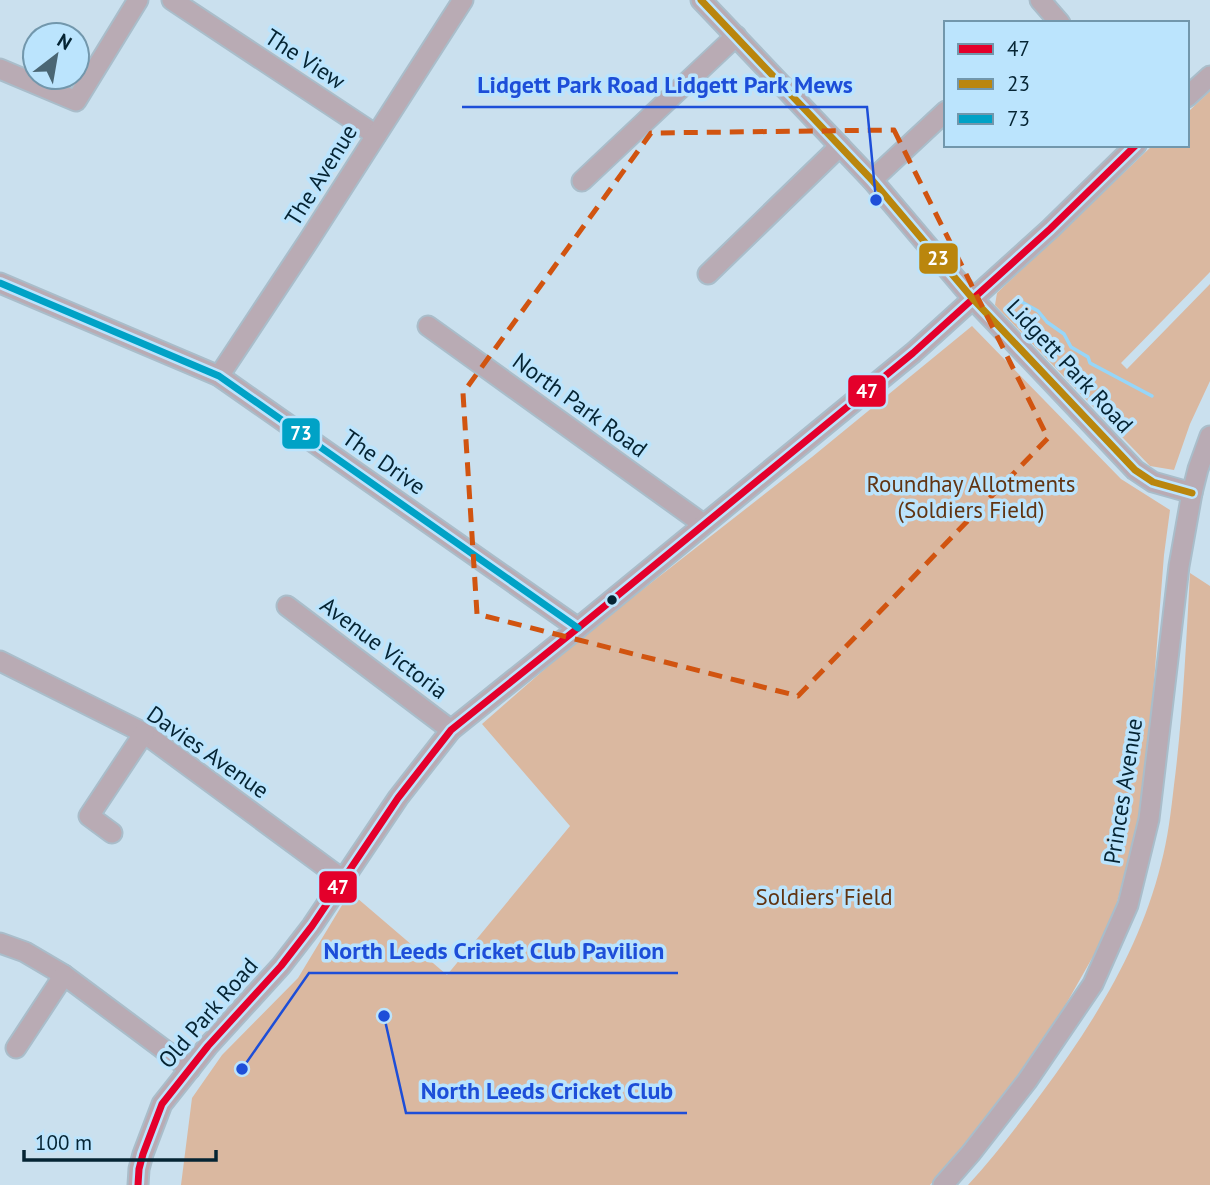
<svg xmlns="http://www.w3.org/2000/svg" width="1210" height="1185" font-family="'PT Sans',sans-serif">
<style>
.green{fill:#dab8a0}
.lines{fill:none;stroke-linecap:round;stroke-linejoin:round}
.stream{stroke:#96d6f9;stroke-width:3.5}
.minor-casing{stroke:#a9bdca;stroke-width:23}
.minor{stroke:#b9abb4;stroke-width:19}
.bus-1-casing{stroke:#bbe4fd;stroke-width:12}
.bus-2-casing{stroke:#bbe4fd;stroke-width:12}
.bus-3-casing{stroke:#bbe4fd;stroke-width:12}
.bus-1{stroke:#e4002b;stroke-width:7}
.bus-2{stroke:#ba860d;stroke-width:7}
.bus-3{stroke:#00a2c6;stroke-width:7}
.marked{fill:none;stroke:#d15410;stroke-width:5;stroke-dasharray:14 9;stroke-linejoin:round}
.bus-dot{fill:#052433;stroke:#bbe4fd;stroke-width:2.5}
.labels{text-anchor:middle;stroke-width:7;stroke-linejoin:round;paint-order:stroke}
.street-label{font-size:23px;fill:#052433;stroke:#bbe4fd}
.park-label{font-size:23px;fill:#613412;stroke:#bbe4fd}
.leader{fill:none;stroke:#1d4ed8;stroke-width:2.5}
.callout-dot{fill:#1d4ed8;stroke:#bbe4fd;stroke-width:2.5}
.callout-label{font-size:24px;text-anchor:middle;font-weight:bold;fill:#1d4ed8;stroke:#bbe4fd;stroke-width:7;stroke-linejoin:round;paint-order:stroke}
.line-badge{stroke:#bbe4fd;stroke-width:2.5}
.badge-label{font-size:19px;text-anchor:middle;font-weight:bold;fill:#fff}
</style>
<rect width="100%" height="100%" fill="#cae0ee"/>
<g class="green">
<path d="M 1210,91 L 1210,272 L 1121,363 L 1127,369 L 1210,284 L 1210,381 L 1190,424 L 1174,470 L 1150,466 L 995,305 L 997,293 L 1153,145 L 1187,145 L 1187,113 Z"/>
<path d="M 972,326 L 1121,479 L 1170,510 L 1164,555 L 1146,783 L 1138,823 L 1114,914 L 1095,953 L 1049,1034 L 1017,1081 L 963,1147 L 930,1185 L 181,1185 L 192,1098 L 222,1055 L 298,978 L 350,892 L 447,975 L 570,826 L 482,724 L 578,640 L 812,457 Z"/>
<path d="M 1190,573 L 1210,586 L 1210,1185 L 968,1185 C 995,1156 1018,1125 1041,1094 C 1093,1024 1140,949 1161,864 C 1168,838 1171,811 1174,785 C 1183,715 1186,644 1190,573 Z"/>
</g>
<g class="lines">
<path class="stream" d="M 1020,301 L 1038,311 L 1047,322 L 1064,334 L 1071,347 L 1088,357 L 1090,363 L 1152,396"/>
<defs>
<g id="minor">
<path d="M 172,0 L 376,135"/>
<path d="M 701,0 L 872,180 L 973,299 L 1135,470 L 1153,482 L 1192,493"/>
<path d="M 1040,0 L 1060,23"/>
<path d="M 0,69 L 76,101 L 138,0"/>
<path d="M 1187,97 L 1210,76"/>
<path d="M 872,180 L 946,111"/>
<path d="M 582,181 L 736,36"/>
<path d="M 708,274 L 840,146"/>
<path d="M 0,283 L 219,376 L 578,628"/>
<path d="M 428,326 L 703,524"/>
<path d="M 219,376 L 309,240 L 463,0"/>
<path d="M 287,606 L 451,730"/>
<path d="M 0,661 L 144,733 L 342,879"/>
<path d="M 112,833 L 89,816 L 144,733"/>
<path d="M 0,943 L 25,952 L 64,975 L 190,1069"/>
<path d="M 16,1048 L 64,975"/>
<path d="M 138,1185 L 139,1169 L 143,1154 L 162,1104 L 208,1046 L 281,966 L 312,926 L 398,798 L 451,730 L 578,628 L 913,353 L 1050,229 L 1136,145"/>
<path d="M 943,1185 L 971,1153 L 1027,1081 L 1093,984 L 1128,905 L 1149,819 L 1179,566 L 1192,493 L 1198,469 L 1210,436"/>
</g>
</defs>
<use href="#minor" class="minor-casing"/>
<use href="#minor" class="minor"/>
<defs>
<path id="bus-1" d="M 138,1185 L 139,1169 L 143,1154 L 162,1104 L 208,1046 L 281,966 L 312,926 L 398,798 L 451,730 L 578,628 L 913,353 L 1050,229 L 1136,145"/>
<path id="bus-2" d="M 701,0 L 872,180 L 973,299 L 1135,470 L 1153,482 L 1192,493"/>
<path id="bus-3" d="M 0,283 L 219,376 L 578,628"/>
</defs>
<use href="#bus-1" class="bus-1-casing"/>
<use href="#bus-2" class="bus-2-casing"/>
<use href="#bus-3" class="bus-3-casing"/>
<use href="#bus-1" class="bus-1"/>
<use href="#bus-2" class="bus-2"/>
<use href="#bus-3" class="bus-3"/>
</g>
<path class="marked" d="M 894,130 L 1048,438 L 798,696 L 477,614 L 463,393 L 651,133 Z"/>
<circle class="bus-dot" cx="612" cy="600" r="6"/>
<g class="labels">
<g class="street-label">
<text transform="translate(305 59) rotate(33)" y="8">The View</text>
<text transform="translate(321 175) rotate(-58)" y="8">The Avenue</text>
<text transform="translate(1070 366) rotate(47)" y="8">Lidgett Park Road</text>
<text transform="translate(580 405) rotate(36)" y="8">North Park Road</text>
<text transform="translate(384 462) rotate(35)" y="8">The Drive</text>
<text transform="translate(384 648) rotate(37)" y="8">Avenue Victoria</text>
<text transform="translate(208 752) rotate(35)" y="8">Davies Avenue</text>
<text transform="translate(1123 791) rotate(-81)" y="8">Princes Avenue</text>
<text transform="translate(208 1013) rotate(-49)" y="8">Old Park Road</text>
</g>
<g class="park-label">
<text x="971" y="492">Roundhay Allotments<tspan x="971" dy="26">(Soldiers Field)</tspan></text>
<text x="824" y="905">Soldiers' Field</text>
</g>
</g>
<path class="leader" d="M876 200L867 107H462M242 1069L309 973H678M384 1016L406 1113H687"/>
<g class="callout-dot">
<circle cx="876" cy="200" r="7"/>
<circle cx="242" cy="1069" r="7"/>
<circle cx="384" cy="1016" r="7"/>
</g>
<g class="callout-label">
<text x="665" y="93">Lidgett Park Road Lidgett Park Mews</text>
<text x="494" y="959">North Leeds Cricket Club Pavilion</text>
<text x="547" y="1099">North Leeds Cricket Club</text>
</g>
<g class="line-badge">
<rect x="918" y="242" width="41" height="33" rx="7" fill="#ba860d"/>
<rect x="847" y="374" width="40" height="34" rx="7" fill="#e4002b"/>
<rect x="281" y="417" width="40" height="33" rx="7" fill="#00a2c6"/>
<rect x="318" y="870" width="40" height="34" rx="7" fill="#e4002b"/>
</g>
<g class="badge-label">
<text x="938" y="265">23</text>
<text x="867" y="398">47</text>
<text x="301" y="440">73</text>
<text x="338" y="894">47</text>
</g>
<rect x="944" y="21" width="245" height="126" fill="#bbe4fd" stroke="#7297ac" stroke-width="2"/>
<rect x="958" y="44" width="35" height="10" fill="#e4002b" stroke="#7297ac" stroke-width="2"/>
<text x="1007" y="56" font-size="21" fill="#052433">47</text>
<rect x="958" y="79" width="35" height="10" fill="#ba860d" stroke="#7297ac" stroke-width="2"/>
<text x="1007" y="91" font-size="21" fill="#052433">23</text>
<rect x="958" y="114" width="35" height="10" fill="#00a2c6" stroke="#7297ac" stroke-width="2"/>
<text x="1007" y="126" font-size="21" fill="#052433">73</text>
<g transform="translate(56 56) rotate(31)"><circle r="33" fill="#bbe4fd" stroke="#7297ac" stroke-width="2"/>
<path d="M0-5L12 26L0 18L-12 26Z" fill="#4a6674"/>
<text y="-10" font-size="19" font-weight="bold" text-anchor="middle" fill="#052433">N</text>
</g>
<path d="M24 1150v10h192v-10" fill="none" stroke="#052433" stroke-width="3.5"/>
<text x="35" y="1150" font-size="21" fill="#052433" stroke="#bbe4fd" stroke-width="5" paint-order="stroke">100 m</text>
</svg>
